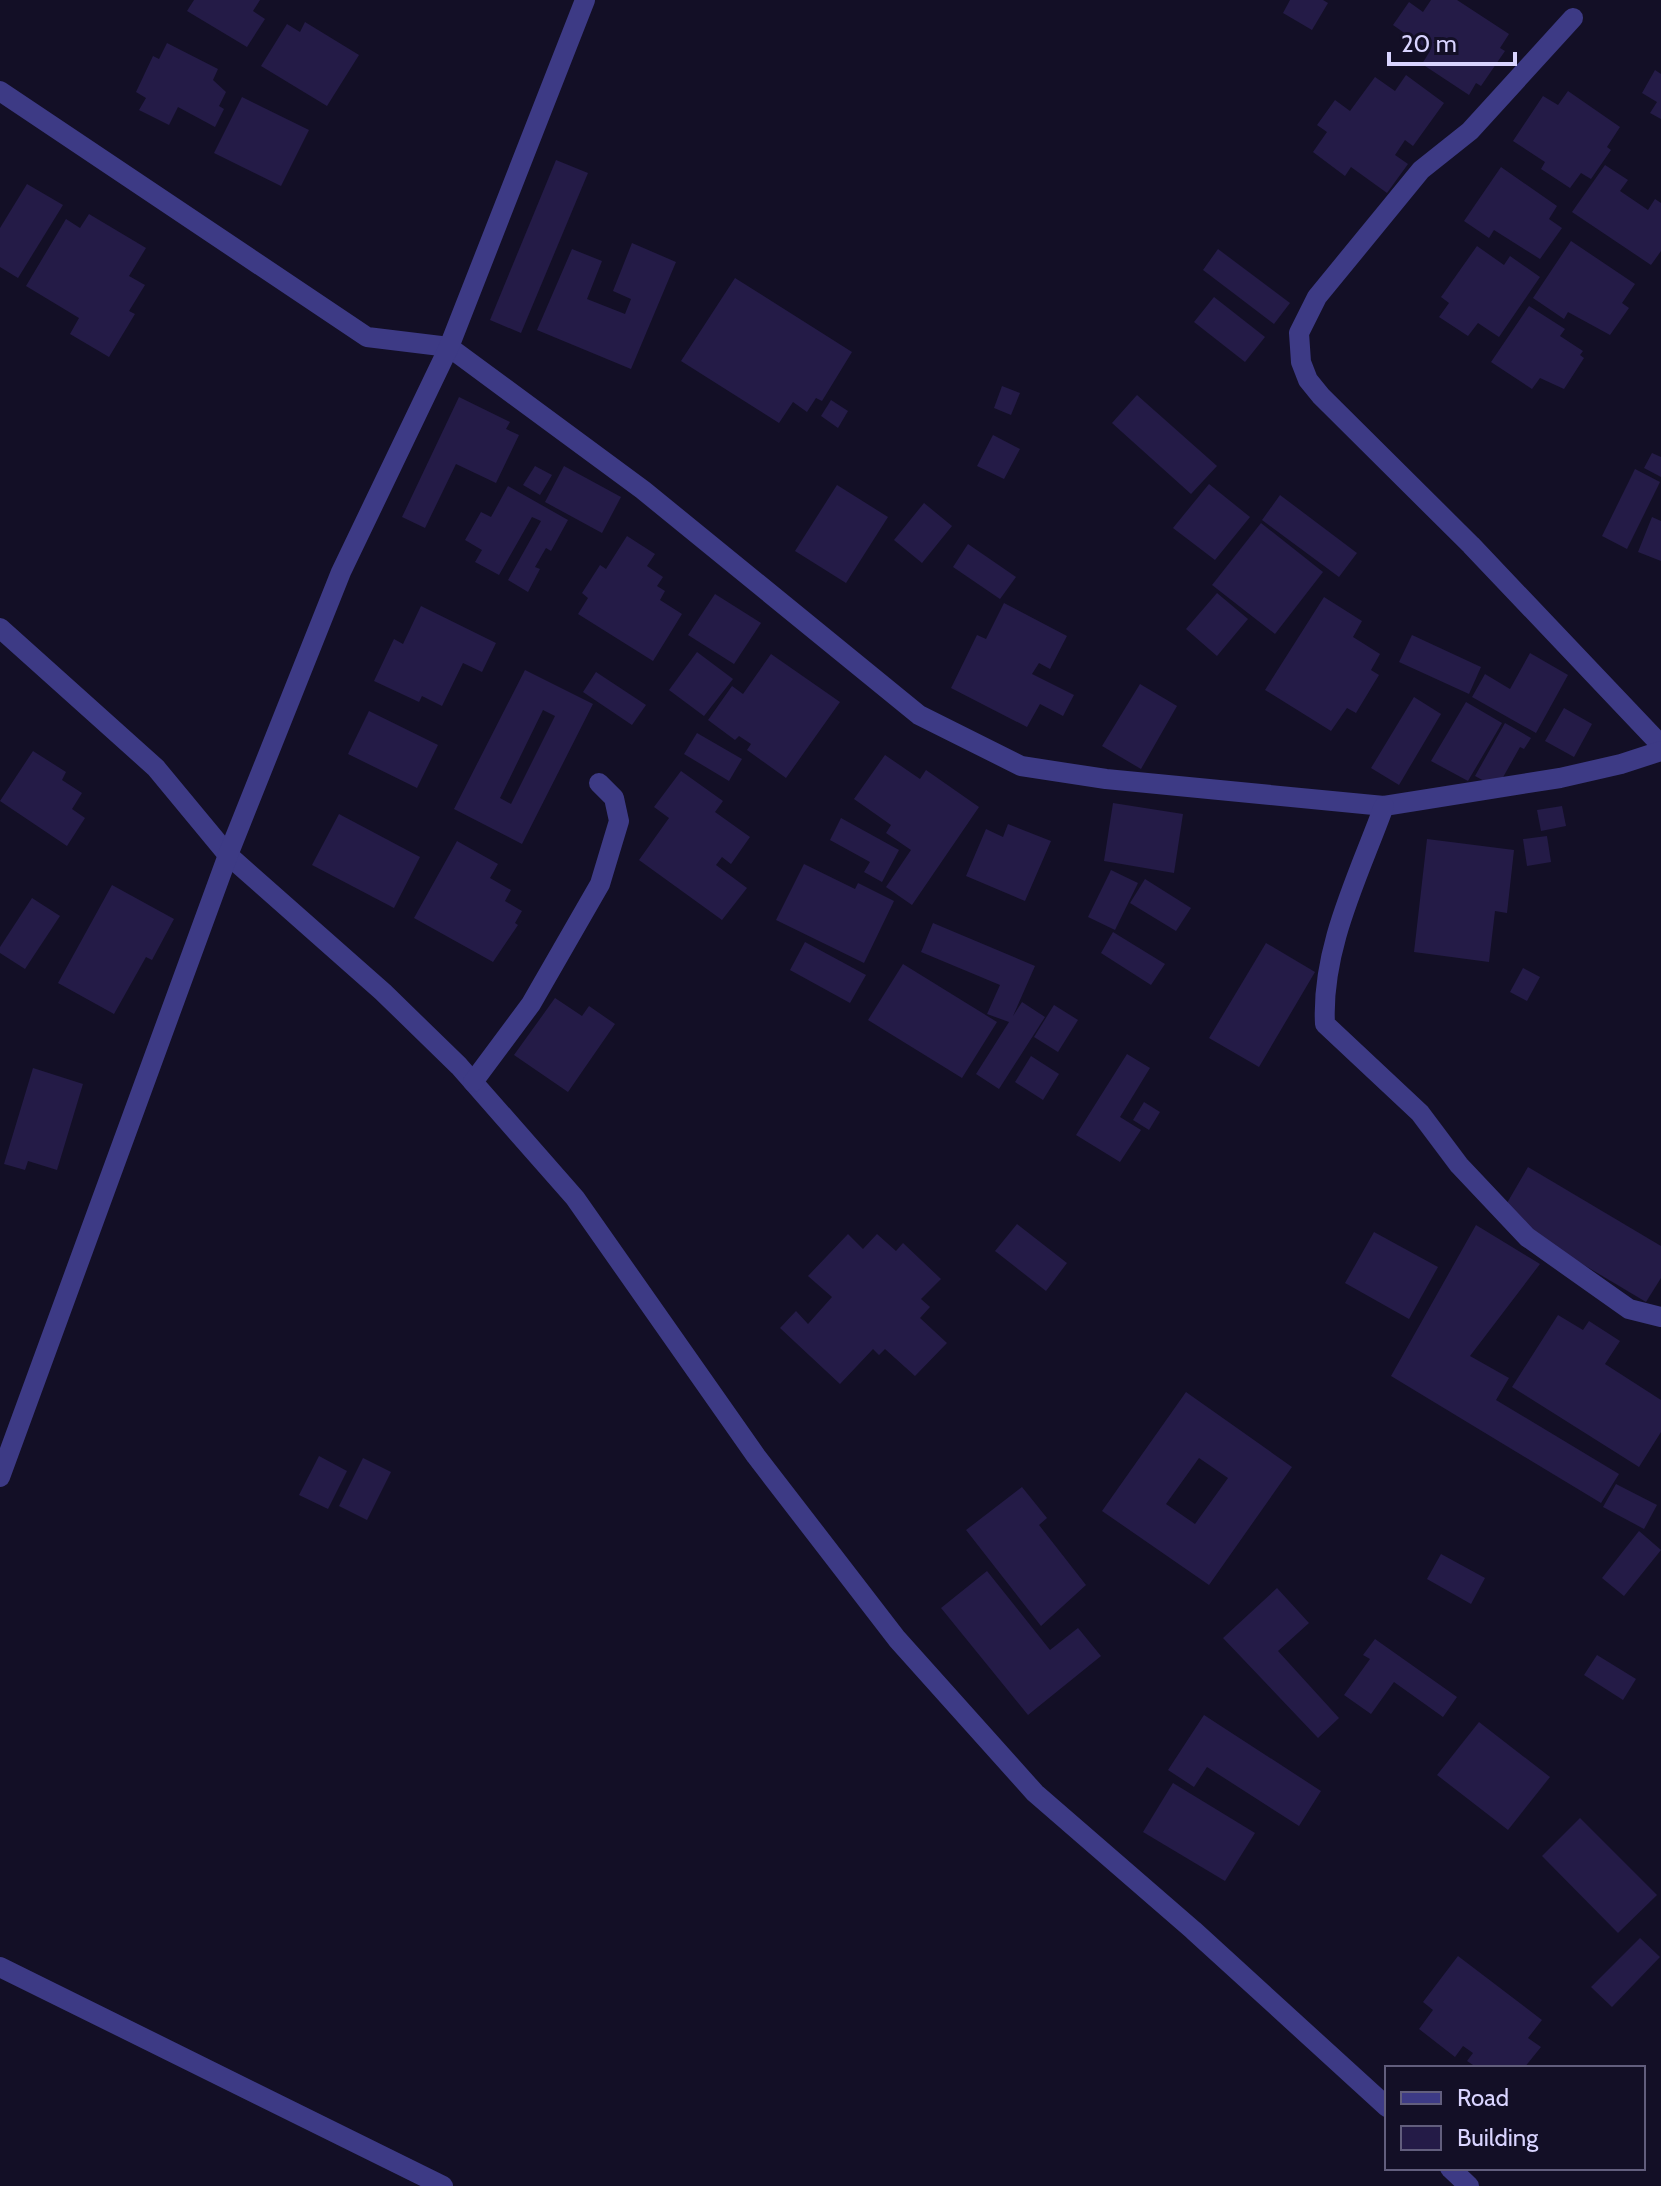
<svg xmlns="http://www.w3.org/2000/svg" width="1661" height="2186" font-family="Cabin,sans-serif">
<style>
.building{fill:#241b47;fill-rule:evenodd}
.lines{fill:none;stroke-linecap:round;stroke-linejoin:round}
.minor{stroke:#3d3a85;stroke-width:20}
</style>
<rect width="100%" height="100%" fill="#130f26"/>
<g class="building">
<path d="M 194,0 L 260,0 L 253,11 L 265,19 L 247,47 L 187,11 Z"/>
<path d="M 1290,0 L 1323,0 L 1328,3 L 1312,30 L 1283,13 Z"/>
<path d="M 1431,0 L 1457,0 L 1509,34 L 1500,48 L 1505,51 L 1481,86 L 1476,83 L 1469,95 L 1422,64 L 1430,51 L 1393,25 L 1409,2 L 1423,12 Z"/>
<path d="M 305,22 L 359,55 L 327,106 L 261,66 L 287,24 L 300,32 Z"/>
<path d="M 167,43 L 218,69 L 213,80 L 226,92 L 219,106 L 224,109 L 215,127 L 178,107 L 169,125 L 139,110 L 146,98 L 136,92 L 153,56 L 159,59 Z"/>
<path d="M 1655,70 L 1661,74 L 1661,119 L 1650,113 L 1657,102 L 1642,93 Z"/>
<path d="M 1406,75 L 1444,103 L 1413,146 L 1405,140 L 1395,155 L 1408,164 L 1387,193 L 1351,167 L 1345,176 L 1313,152 L 1327,132 L 1317,125 L 1335,100 L 1350,111 L 1375,77 L 1395,91 Z"/>
<path d="M 1568,91 L 1620,127 L 1607,147 L 1611,150 L 1591,179 L 1581,173 L 1570,188 L 1541,169 L 1545,162 L 1513,141 L 1543,96 L 1558,105 Z"/>
<path d="M 242,97 L 309,130 L 281,186 L 214,153 Z"/>
<path d="M 556,160 L 588,173 L 521,333 L 490,320 Z"/>
<path d="M 1605,165 L 1628,180 L 1620,191 L 1648,210 L 1655,199 L 1661,203 L 1661,251 L 1651,265 L 1572,212 Z"/>
<path d="M 1501,167 L 1557,206 L 1549,219 L 1562,228 L 1540,259 L 1494,230 L 1489,238 L 1464,221 Z"/>
<path d="M 27,184 L 63,205 L 18,278 L 0,267 L 0,228 Z"/>
<path d="M 89,214 L 146,248 L 129,276 L 145,285 L 129,311 L 135,314 L 109,357 L 70,334 L 79,318 L 26,286 L 66,219 L 80,228 Z"/>
<path d="M 1571,241 L 1635,284 L 1622,303 L 1629,308 L 1610,335 L 1568,312 L 1564,319 L 1533,298 Z"/>
<path d="M 632,243 L 676,262 L 631,369 L 537,330 L 572,249 L 602,261 L 587,299 L 625,314 L 631,299 L 613,291 Z"/>
<path d="M 1477,246 L 1504,265 L 1510,256 L 1540,277 L 1499,337 L 1478,323 L 1468,336 L 1439,317 L 1449,303 L 1441,297 Z"/>
<path d="M 1218,249 L 1290,303 L 1274,324 L 1203,270 Z"/>
<path d="M 735,278 L 852,352 L 822,401 L 816,398 L 807,412 L 793,402 L 779,423 L 681,361 Z"/>
<path d="M 1214,297 L 1265,337 L 1245,362 L 1194,322 Z"/>
<path d="M 1529,306 L 1565,329 L 1560,336 L 1583,351 L 1580,355 L 1584,358 L 1564,389 L 1540,378 L 1532,389 L 1491,362 Z"/>
<path d="M 1002,386 L 1020,393 L 1011,415 L 994,408 Z"/>
<path d="M 1137,395 L 1217,466 L 1191,494 L 1112,423 Z"/>
<path d="M 459,397 L 510,422 L 506,429 L 519,435 L 496,483 L 456,464 L 425,528 L 402,517 Z"/>
<path d="M 831,400 L 848,411 L 838,428 L 821,416 Z"/>
<path d="M 993,435 L 1020,449 L 1004,479 L 977,466 Z"/>
<path d="M 1652,453 L 1661,457 L 1661,477 L 1644,468 Z"/>
<path d="M 535,466 L 552,475 L 540,495 L 523,485 Z"/>
<path d="M 564,466 L 621,497 L 602,533 L 545,502 Z"/>
<path d="M 1635,469 L 1660,482 L 1627,549 L 1602,536 Z"/>
<path d="M 1209,484 L 1250,517 L 1215,560 L 1173,528 Z"/>
<path d="M 837,485 L 888,517 L 846,583 L 795,551 Z"/>
<path d="M 508,486 L 568,520 L 551,551 L 546,548 L 535,567 L 540,569 L 528,592 L 508,580 L 541,521 L 532,517 L 499,575 L 475,562 L 482,550 L 465,540 L 481,512 L 491,517 Z"/>
<path d="M 1280,495 L 1357,553 L 1339,577 L 1262,520 Z"/>
<path d="M 924,503 L 952,526 L 922,563 L 894,540 Z"/>
<path d="M 1652,517 L 1661,521 L 1661,561 L 1638,552 Z"/>
<path d="M 1261,523 L 1323,572 L 1275,634 L 1212,585 Z"/>
<path d="M 627,536 L 655,554 L 647,566 L 663,577 L 657,586 L 665,591 L 660,600 L 682,614 L 653,661 L 578,614 L 588,598 L 582,593 L 600,565 L 606,569 Z"/>
<path d="M 968,544 L 1016,577 L 1000,599 L 953,567 Z"/>
<path d="M 1217,593 L 1248,619 L 1217,656 L 1186,629 Z"/>
<path d="M 715,594 L 761,623 L 734,664 L 688,635 Z"/>
<path d="M 1324,597 L 1362,621 L 1353,637 L 1380,654 L 1371,670 L 1379,675 L 1356,713 L 1347,708 L 1331,731 L 1265,690 Z"/>
<path d="M 1004,603 L 1067,636 L 1050,669 L 1039,663 L 1032,674 L 1074,695 L 1063,716 L 1040,704 L 1027,727 L 951,688 L 977,635 L 986,639 Z"/>
<path d="M 421,606 L 496,643 L 482,672 L 463,663 L 442,706 L 422,696 L 419,702 L 374,681 L 394,639 L 403,644 Z"/>
<path d="M 1412,635 L 1481,667 L 1469,694 L 1399,662 Z"/>
<path d="M 697,652 L 733,679 L 704,716 L 669,690 Z"/>
<path d="M 1530,653 L 1568,675 L 1536,733 L 1472,697 L 1485,674 L 1510,689 Z"/>
<path d="M 771,654 L 840,702 L 786,778 L 747,750 L 751,744 L 739,736 L 735,740 L 708,720 L 732,686 L 743,694 Z"/>
<path d="M 525,670 L 593,704 L 522,844 L 454,809 ZM 543,710 L 555,716 L 511,804 L 500,798 Z"/>
<path d="M 596,672 L 646,705 L 632,725 L 583,692 Z"/>
<path d="M 1140,684 L 1177,706 L 1141,769 L 1102,746 Z"/>
<path d="M 1414,697 L 1441,714 L 1399,785 L 1371,768 Z"/>
<path d="M 1466,702 L 1502,723 L 1468,781 L 1431,761 Z"/>
<path d="M 1564,708 L 1592,724 L 1574,757 L 1545,741 Z"/>
<path d="M 369,711 L 438,745 L 417,788 L 348,754 Z"/>
<path d="M 1505,723 L 1531,738 L 1524,749 L 1520,747 L 1497,788 L 1475,776 Z"/>
<path d="M 697,733 L 742,759 L 729,781 L 684,754 Z"/>
<path d="M 33,751 L 66,772 L 62,780 L 82,793 L 72,809 L 85,818 L 67,846 L 0,801 Z"/>
<path d="M 885,755 L 920,779 L 926,770 L 979,807 L 912,905 L 886,887 L 911,850 L 886,833 L 891,825 L 854,799 Z"/>
<path d="M 681,771 L 723,801 L 715,812 L 750,837 L 731,864 L 722,857 L 716,865 L 747,888 L 722,920 L 639,860 L 669,818 L 654,807 Z"/>
<path d="M 1113,803 L 1183,814 L 1174,873 L 1104,861 Z"/>
<path d="M 1562,806 L 1566,826 L 1541,831 L 1537,810 Z"/>
<path d="M 339,814 L 420,857 L 394,908 L 312,865 Z"/>
<path d="M 841,818 L 899,850 L 882,882 L 864,872 L 870,862 L 830,840 Z"/>
<path d="M 1008,824 L 1051,841 L 1025,901 L 966,876 L 986,829 L 1003,837 Z"/>
<path d="M 1547,836 L 1551,862 L 1527,866 L 1523,839 Z"/>
<path d="M 1427,839 L 1514,850 L 1507,913 L 1495,911 L 1489,962 L 1414,952 Z"/>
<path d="M 457,841 L 498,864 L 490,878 L 511,890 L 505,901 L 522,911 L 515,923 L 518,925 L 493,962 L 414,918 Z"/>
<path d="M 804,864 L 855,889 L 858,883 L 894,901 L 864,963 L 776,920 Z"/>
<path d="M 1111,870 L 1138,883 L 1115,930 L 1088,917 Z"/>
<path d="M 1145,879 L 1191,908 L 1176,931 L 1130,903 Z"/>
<path d="M 112,885 L 174,919 L 152,960 L 146,957 L 114,1014 L 58,983 Z"/>
<path d="M 32,898 L 60,916 L 25,969 L 0,953 L 0,947 Z"/>
<path d="M 933,923 L 1035,966 L 1013,1016 L 1022,1002 L 1045,1017 L 999,1089 L 976,1074 L 1009,1022 L 987,1014 L 1000,985 L 921,952 Z"/>
<path d="M 1113,932 L 1165,964 L 1151,985 L 1101,953 Z"/>
<path d="M 805,942 L 866,975 L 850,1003 L 790,970 Z"/>
<path d="M 1266,943 L 1315,972 L 1259,1067 L 1209,1038 Z"/>
<path d="M 903,964 L 997,1022 L 962,1078 L 868,1020 Z"/>
<path d="M 1523,968 L 1540,977 L 1527,1001 L 1510,992 Z"/>
<path d="M 555,998 L 582,1016 L 589,1006 L 615,1024 L 568,1092 L 514,1055 Z"/>
<path d="M 1054,1005 L 1078,1020 L 1058,1052 L 1034,1037 Z"/>
<path d="M 1127,1054 L 1150,1068 L 1120,1117 L 1141,1130 L 1120,1162 L 1076,1135 Z"/>
<path d="M 1031,1056 L 1059,1074 L 1043,1100 L 1015,1082 Z"/>
<path d="M 33,1068 L 83,1084 L 57,1170 L 28,1161 L 25,1170 L 4,1164 Z"/>
<path d="M 1144,1102 L 1160,1112 L 1149,1130 L 1133,1120 Z"/>
<path d="M 1528,1167 L 1661,1246 L 1661,1278 L 1646,1302 L 1500,1215 Z"/>
<path d="M 1017,1224 L 1067,1263 L 1046,1291 L 995,1251 Z"/>
<path d="M 1476,1225 L 1540,1264 L 1470,1356 L 1509,1378 L 1496,1400 L 1619,1474 L 1601,1503 L 1391,1376 Z"/>
<path d="M 1374,1232 L 1438,1267 L 1409,1319 L 1345,1283 Z"/>
<path d="M 848,1234 L 863,1249 L 877,1234 L 896,1251 L 903,1243 L 941,1279 L 921,1299 L 930,1307 L 920,1318 L 947,1343 L 915,1376 L 885,1349 L 879,1355 L 873,1349 L 840,1384 L 780,1328 L 796,1311 L 808,1324 L 832,1297 L 808,1276 Z"/>
<path d="M 1558,1315 L 1583,1330 L 1589,1321 L 1620,1341 L 1605,1364 L 1661,1400 L 1661,1432 L 1639,1467 L 1512,1387 Z"/>
<path d="M 1186,1392 L 1292,1467 L 1209,1585 L 1102,1511 ZM 1199,1458 L 1228,1478 L 1195,1524 L 1166,1504 Z"/>
<path d="M 319,1456 L 347,1471 L 328,1509 L 299,1495 Z"/>
<path d="M 363,1458 L 391,1472 L 367,1520 L 339,1506 Z"/>
<path d="M 1616,1484 L 1657,1505 L 1644,1529 L 1603,1507 Z"/>
<path d="M 1022,1487 L 1047,1518 L 1039,1525 L 1086,1585 L 1041,1626 L 966,1530 Z"/>
<path d="M 1639,1531 L 1661,1550 L 1624,1596 L 1602,1578 Z"/>
<path d="M 1441,1554 L 1485,1578 L 1471,1604 L 1427,1579 Z"/>
<path d="M 987,1571 L 1050,1650 L 1078,1628 L 1101,1656 L 1028,1715 L 941,1608 Z"/>
<path d="M 1277,1588 L 1309,1623 L 1278,1651 L 1339,1718 L 1318,1738 L 1223,1638 Z"/>
<path d="M 1375,1639 L 1457,1697 L 1443,1717 L 1394,1682 L 1371,1714 L 1344,1695 L 1370,1659 L 1363,1655 Z"/>
<path d="M 1597,1655 L 1636,1679 L 1623,1700 L 1584,1675 Z"/>
<path d="M 1204,1715 L 1321,1791 L 1299,1826 L 1207,1767 L 1194,1787 L 1168,1770 Z"/>
<path d="M 1479,1722 L 1550,1777 L 1508,1830 L 1437,1775 Z"/>
<path d="M 1173,1783 L 1255,1833 L 1225,1881 L 1143,1832 Z"/>
<path d="M 1580,1818 L 1657,1895 L 1618,1933 L 1542,1856 Z"/>
<path d="M 1640,1938 L 1660,1957 L 1612,2007 L 1591,1987 Z"/>
<path d="M 1458,1956 L 1542,2020 L 1528,2038 L 1541,2047 L 1524,2068 L 1471,2068 L 1473,2065 L 1467,2061 L 1473,2053 L 1463,2046 L 1455,2057 L 1419,2029 L 1433,2010 L 1423,2002 Z"/>
</g>
<g class="lines">
<g class="minor">
<path d="M 1573,18 L 1470,131 L 1421,170 L 1317,297 L 1299,333 L 1301,362 L 1308,380 L 1321,396 L 1471,545 L 1661,745"/>
<path d="M 0,91 L 367,337 L 449,347 L 643,490 L 919,715 L 1021,766 L 1106,779 L 1384,806 L 1560,778 L 1621,764 L 1661,751"/>
<path d="M 0,628 L 156,768 L 228,855 L 383,992 L 459,1066 L 575,1198 L 756,1456 L 897,1639 L 1035,1793 L 1193,1930 L 1387,2107"/>
<path d="M 1384,806 C 1359,875 1321,948 1325,1024 L 1420,1113 L 1459,1165 L 1527,1237 L 1629,1309 L 1661,1317"/>
<path d="M 473,1082 L 531,1004 L 600,884 L 619,821 L 614,798 L 599,783"/>
<path d="M 0,1477 L 228,855 L 341,572 L 449,347 L 585,0"/>
<path d="M 0,1967 L 443,2186"/>
<path d="M 1450,2168 L 1469,2186"/>
</g>
</g>
<rect x="1385" y="2066" width="260" height="104" fill="#130f26" stroke="#625e7d" stroke-width="2"/>
<rect x="1401" y="2092" width="40" height="12" fill="#3d3a85" stroke="#625e7d" stroke-width="2"/>
<text x="1457" y="2106" font-size="24" fill="#d9d4ff">Road</text>
<rect x="1401" y="2126" width="40" height="24" fill="#241b47" stroke="#625e7d" stroke-width="2"/>
<text x="1457" y="2146" font-size="24" fill="#d9d4ff">Building</text>
<path d="M1389 52v12h126v-12" fill="none" stroke="#d9d4ff" stroke-width="4"/>
<text x="1401" y="52" font-size="24" fill="#d9d4ff" stroke="#130f26" stroke-width="6" paint-order="stroke">20 m</text>
</svg>
